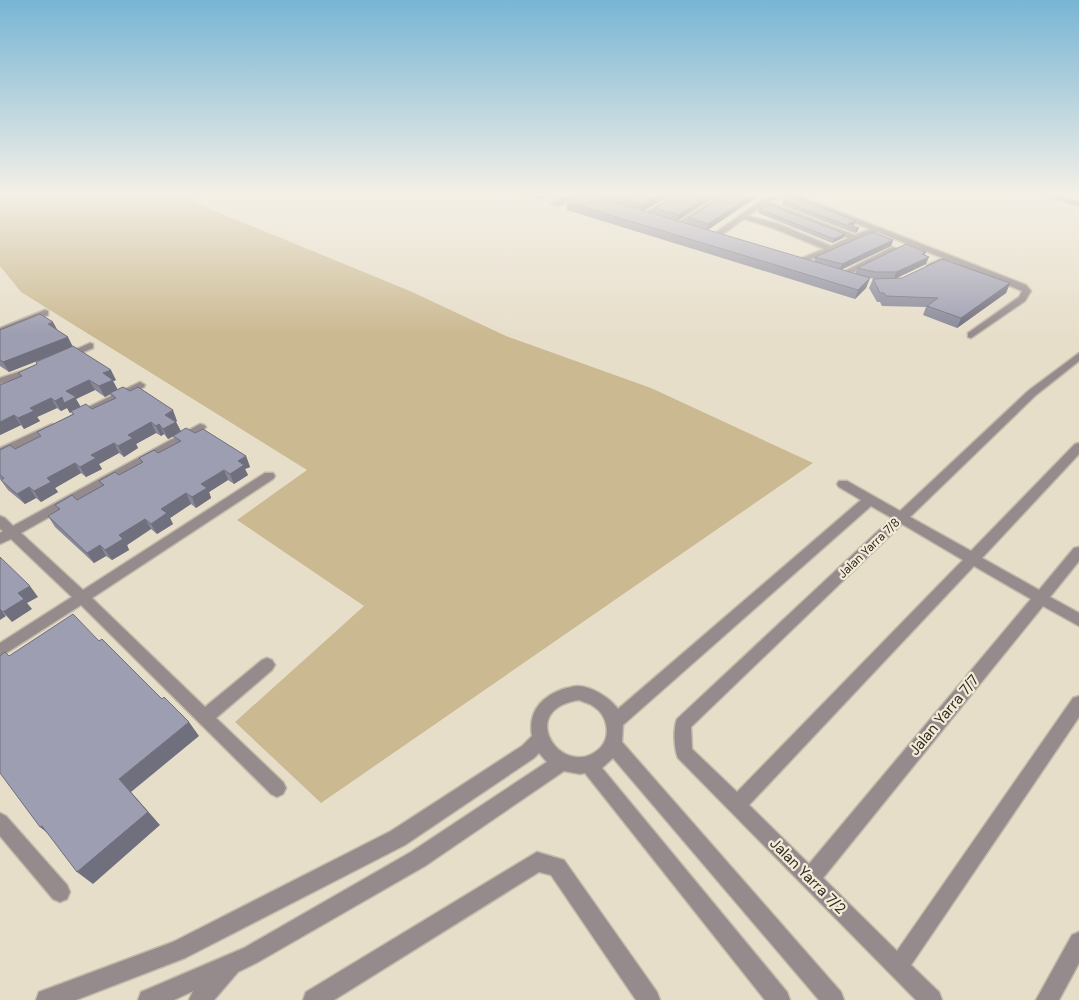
<svg xmlns="http://www.w3.org/2000/svg" width="1079" height="1000" font-family="'DM Sans',sans-serif">
<style>
.green{fill:#cbb991}
.lines{fill:none;stroke-linecap:round;stroke-linejoin:round}
.minor-casing{stroke:#c2baa9;stroke-width:3}
.minor{fill:#958b8d;fill-rule:evenodd}
.wall{fill:#889;fill-rule:evenodd}
.shaded-wall{fill:#6f6f7d}
.building{fill:#9e9eb2;stroke:#6f6f7d}
.labels{text-anchor:middle;stroke-width:4.5;stroke-linejoin:round;paint-order:stroke}
.street-label{font-size:12px;fill:#2f2c24;stroke:#f4ebd7}
.near-street-label{font-size:15px;fill:#2f2c24;stroke:#f4ebd7}
</style>
<rect width="100%" height="100%" fill="#e7deca"/>
<path class="green" d="M 0,194 L 199,194 L 186,199 L 410,291 L 506,336 L 651,388 L 813,463 L 321,803 L 235,722 L 364,606 L 237,520 L 307,470 L 21,292 L 0,266 Z"/>
<g class="lines">
<defs>
<g id="minor">
<path d="M 522,194 L 529,194 L 525,197 Z"/>
<path d="M 541,194 L 550,194 L 539,199 L 535,199 L 535,197 Z"/>
<path d="M 569,194 L 581,194 L 597,201 L 593,203 L 576,198 L 558,206 L 551,204 Z"/>
<path d="M 677,194 L 685,194 L 646,218 L 639,216 Z"/>
<path d="M 722,194 L 730,194 L 680,229 L 674,229 L 674,225 Z"/>
<path d="M 778,194 L 794,194 L 1026,285 L 1031,291 L 1025,301 L 971,338 L 968,337 L 968,333 L 1019,297 L 1022,291 L 950,261 L 933,269 L 927,269 L 927,265 L 943,258 L 877,232 L 800,264 L 797,264 L 797,260 L 824,249 L 773,228 L 744,219 L 716,239 L 709,237 L 761,201 ZM 786,196 L 870,229 L 855,235 L 769,202 ZM 764,205 L 848,238 L 831,246 L 779,224 L 748,216 Z"/>
<path d="M 1040,194 L 1051,194 L 1079,202 L 1079,206 Z"/>
<path d="M 892,247 L 899,249 L 844,277 L 837,275 Z"/>
<path d="M 45,310 L 48,311 L 48,315 L 0,334 L 0,328 Z"/>
<path d="M 90,343 L 93,344 L 93,348 L 67,359 L 61,359 L 59,357 Z"/>
<path d="M 1079,353 L 1079,361 L 1036,395 L 910,517 L 971,551 L 1075,444 L 1079,443 L 1079,454 L 982,558 L 1039,590 L 1074,548 L 1079,547 L 1079,561 L 1050,597 L 1079,613 L 1079,626 L 1043,606 L 823,878 L 897,951 L 1073,698 L 1079,696 L 1079,717 L 911,965 L 939,992 L 942,1000 L 916,1000 L 678,758 C 674,748 673,729 677,719 L 892,518 L 871,506 L 623,725 L 622,742 L 841,992 L 844,1000 L 819,1000 L 613,758 L 602,768 L 787,992 L 790,1000 L 765,1000 L 585,773 L 580,774 L 564,771 L 425,866 L 258,962 L 238,972 L 214,1000 L 189,1000 L 193,991 L 174,1000 L 138,1000 L 141,992 L 244,948 L 411,852 L 547,762 L 539,753 L 534,758 L 405,845 L 185,958 L 76,1000 L 36,1000 L 39,992 L 173,942 L 391,831 L 522,746 L 532,736 C 528,712 541,697 563,689 C 568,688 573,686 578,686 C 593,687 610,698 618,709 L 861,500 L 839,487 L 837,484 L 839,481 L 847,481 L 900,511 L 1028,391 ZM 902,524 L 963,560 L 737,792 L 692,749 L 691,727 ZM 974,566 L 1031,599 L 809,864 L 749,805 ZM 579,700 C 583,702 589,703 593,706 C 608,715 612,737 599,749 C 563,781 514,710 579,700 Z"/>
<path d="M 34,367 L 39,370 L 38,372 L 0,384 L 0,378 Z"/>
<path d="M 140,382 L 145,385 L 144,387 L 81,417 L 73,417 L 72,415 Z"/>
<path d="M 52,424 L 58,427 L 56,429 L 0,457 L 0,448 Z"/>
<path d="M 200,424 L 204,425 L 206,427 L 204,429 L 21,533 L 83,590 L 265,473 L 273,473 L 275,476 L 273,479 L 92,598 L 205,707 L 262,660 L 267,658 L 272,660 L 275,665 L 272,670 L 216,718 L 283,782 L 286,788 L 283,794 L 277,797 L 271,794 L 81,605 L 0,657 L 0,643 L 72,597 L 11,539 L 0,544 L 0,533 L 3,531 L 0,529 L 0,516 L 5,518 L 13,526 Z"/>
<path d="M 0,813 L 6,816 L 67,885 L 70,892 L 67,899 L 60,902 L 53,899 L 0,836 Z"/>
<path d="M 537,852 L 564,860 L 657,992 L 660,1000 L 636,1000 L 551,875 L 539,872 L 334,1000 L 303,1000 L 306,992 Z"/>
<path d="M 1079,932 L 1079,963 L 1059,1000 L 1036,1000 L 1072,935 Z"/>
</g>
</defs>
<use href="#minor" class="minor-casing"/>
<use href="#minor" class="minor"/>
</g>
<g class="wall">
<path d="M 591,194 L 673,194 L 643,211 L 655,214 L 655,208 L 719,194 L 677,221 L 688,224 L 689,218 L 725,194 L 761,194 L 708,230 L 814,262 L 815,257 L 893,240 L 891,246 L 841,270 L 855,274 L 857,268 L 926,252 L 925,255 L 926,264 L 895,279 L 1010,283 L 1006,293 L 957,328 L 923,315 L 926,307 L 882,306 L 880,302 L 877,302 L 869,288 L 873,279 L 875,279 L 870,278 L 866,288 L 855,299 L 567,210 L 567,202 L 591,195 Z"/>
<path d="M 1059,194 L 1069,194 L 1067,196 Z"/>
<path d="M 783,201 L 856,221 L 854,225 L 853,225 L 859,228 L 857,232 L 855,233 L 782,205 Z"/>
<path d="M 759,209 L 845,234 L 843,238 L 832,243 L 758,213 Z"/>
<path d="M 0,328 L 1,330 L 57,330 L 73,347 L 116,380 L 113,381 L 117,389 L 177,421 L 176,422 L 181,431 L 195,433 L 246,456 L 250,467 L 245,469 L 248,475 L 234,484 L 228,480 L 209,492 L 211,498 L 196,508 L 191,504 L 170,518 L 173,524 L 157,534 L 151,529 L 127,545 L 129,550 L 112,560 L 106,556 L 94,563 L 55,527 L 48,516 L 58,510 L 55,505 L 77,500 L 101,486 L 99,481 L 119,475 L 141,463 L 139,458 L 158,453 L 177,443 L 174,436 L 168,439 L 164,434 L 161,436 L 156,433 L 136,444 L 138,448 L 124,457 L 119,453 L 99,464 L 102,469 L 86,477 L 81,473 L 55,488 L 58,492 L 41,502 L 36,498 L 25,504 L 8,490 L 0,479 L 0,450 L 15,449 L 40,436 L 37,432 L 73,414 L 71,412 L 70,413 L 67,408 L 61,411 L 57,408 L 37,417 L 40,421 L 24,429 L 21,425 L 0,435 L 20,376 L 18,373 L 37,364 L 54,354 L 9,372 L 0,366 ZM 95,390 L 105,397 L 110,394 L 113,399 L 92,409 L 81,407 L 76,399 Z"/>
</g>
<g class="shaded-wall">
<path d="M 663,194 L 673,194 L 643,211 L 643,205 Z"/>
<path d="M 710,194 L 719,194 L 677,221 L 678,215 Z"/>
<path d="M 753,194 L 761,194 L 707,230 L 708,224 Z"/>
<path d="M 856,221 L 854,225 L 850,226 L 848,224 Z"/>
<path d="M 859,228 L 857,232 L 855,233 L 856,229 Z"/>
<path d="M 845,234 L 843,238 L 832,243 L 834,239 Z"/>
<path d="M 893,240 L 891,246 L 840,270 L 842,264 Z"/>
<path d="M 929,257 L 926,264 L 894,279 L 896,272 Z"/>
<path d="M 870,278 L 866,288 L 855,299 L 858,290 Z"/>
<path d="M 1010,283 L 1006,293 L 957,328 L 961,318 Z"/>
<path d="M 53,322 L 58,331 L 48,324 Z"/>
<path d="M 68,337 L 73,347 L 9,372 L 3,362 Z"/>
<path d="M 111,370 L 116,380 L 113,381 L 118,390 L 105,397 L 99,386 L 103,373 Z"/>
<path d="M 89,380 L 95,390 L 76,399 L 81,408 L 70,413 L 67,408 L 61,411 L 55,401 L 62,397 L 66,391 Z"/>
<path d="M 51,398 L 57,408 L 37,417 L 40,421 L 24,429 L 18,418 L 30,408 Z"/>
<path d="M 173,410 L 177,421 L 169,425 L 165,415 Z"/>
<path d="M 14,415 L 21,425 L 0,435 L 0,422 Z"/>
<path d="M 151,422 L 156,433 L 136,444 L 138,448 L 124,457 L 118,446 L 128,435 Z"/>
<path d="M 176,422 L 181,432 L 168,439 L 163,429 Z"/>
<path d="M 159,424 L 164,434 L 161,436 L 156,426 Z"/>
<path d="M 114,443 L 119,453 L 99,464 L 102,469 L 86,477 L 80,467 L 91,455 Z"/>
<path d="M 246,456 L 250,467 L 245,469 L 248,475 L 234,484 L 230,474 L 238,461 Z"/>
<path d="M 75,463 L 81,473 L 55,488 L 58,492 L 41,502 L 34,491 L 47,478 Z"/>
<path d="M 224,470 L 228,480 L 209,492 L 211,498 L 196,508 L 192,497 L 201,484 Z"/>
<path d="M 29,487 L 36,498 L 25,504 L 17,494 Z"/>
<path d="M 186,493 L 191,504 L 170,518 L 173,524 L 157,534 L 151,524 L 161,509 Z"/>
<path d="M 145,519 L 151,529 L 127,545 L 129,550 L 112,560 L 105,550 L 119,535 Z"/>
<path d="M 100,545 L 106,556 L 94,563 L 87,553 Z"/>
<path d="M 30,586 L 38,597 L 27,603 L 32,609 L 12,622 L 3,612 L 18,593 Z"/>
<path d="M 0,609 L 6,616 L 0,620 Z"/>
<path d="M 189,722 L 199,736 L 131,792 L 160,825 L 93,884 L 77,872 L 119,779 Z"/>
<path d="M 42,826 L 56,840 L 40,827 Z"/>
</g>
<g class="building">
<path d="M 580,194 L 587,194 L 870,278 L 858,290 L 567,202 Z"/>
<path d="M 608,194 L 663,194 L 643,205 Z"/>
<path d="M 679,194 L 710,194 L 678,215 L 655,208 Z"/>
<path d="M 725,194 L 753,194 L 708,224 L 689,218 Z"/>
<path d="M 794,197 L 856,221 L 848,224 L 859,228 L 856,229 L 783,201 Z"/>
<path d="M 771,205 L 845,234 L 834,239 L 759,209 Z"/>
<path d="M 872,232 L 893,240 L 842,264 L 815,257 Z"/>
<path d="M 906,244 L 926,252 L 922,254 L 929,257 L 896,272 L 875,272 L 857,268 Z"/>
<path d="M 942,259 L 1010,283 L 961,318 L 927,306 L 938,298 L 886,296 L 884,293 L 880,293 L 873,279 L 902,278 Z"/>
<path d="M 40,314 L 53,322 L 48,324 L 68,337 L 3,362 L 0,360 L 0,330 Z"/>
<path d="M 73,346 L 111,370 L 103,373 L 113,380 L 99,386 L 89,380 L 66,391 L 76,397 L 64,403 L 62,397 L 55,401 L 51,398 L 30,408 L 34,411 L 18,418 L 14,415 L 0,422 L 0,385 L 22,376 L 18,373 L 37,364 L 36,362 Z"/>
<path d="M 123,387 L 130,391 L 138,387 L 173,410 L 165,415 L 176,422 L 163,429 L 159,424 L 156,426 L 151,422 L 128,435 L 133,438 L 118,446 L 114,443 L 91,455 L 96,458 L 80,467 L 75,463 L 47,478 L 51,482 L 34,491 L 29,487 L 17,494 L 1,480 L 4,478 L 0,475 L 0,450 L 10,445 L 15,449 L 41,436 L 37,432 L 74,414 L 71,411 L 86,404 L 92,409 L 116,398 L 110,393 Z"/>
<path d="M 186,428 L 195,433 L 203,429 L 246,456 L 238,461 L 244,465 L 230,474 L 224,470 L 201,484 L 207,488 L 192,497 L 186,493 L 161,509 L 167,513 L 151,524 L 145,519 L 119,535 L 123,539 L 105,550 L 100,545 L 87,553 L 48,516 L 60,509 L 55,505 L 72,495 L 77,500 L 104,485 L 99,481 L 115,472 L 119,475 L 143,462 L 139,458 L 154,450 L 158,453 L 181,441 L 173,436 Z"/>
<path d="M 0,557 L 30,586 L 18,593 L 24,599 L 3,612 L 0,609 Z"/>
<path d="M 73,614 L 99,641 L 102,639 L 162,699 L 164,697 L 189,722 L 119,779 L 148,812 L 77,872 L 42,826 L 40,827 L 0,773 L 0,656 L 5,652 L 9,656 Z"/>
</g>
<linearGradient id="sky" x2="0" y2="1"><stop stop-color="#78b5d4"/><stop offset="0.58" stop-color="#f4f0e7"/><stop offset="1" stop-color="#f4f0e7" stop-opacity="0"/></linearGradient>
<rect width="1079" height="334" fill="url(#sky)"/>
<g class="labels">
<g class="street-label">
<text transform="translate(869 548) rotate(-44)" y="4">Jalan Yarra 7/8</text>
</g>
<g class="near-street-label">
<text transform="translate(944 715) rotate(-50)" y="5">Jalan Yarra 7/7</text>
<text transform="translate(808 876) rotate(45)" y="5">Jalan Yarra 7/2</text>
</g>
</g>
</svg>
